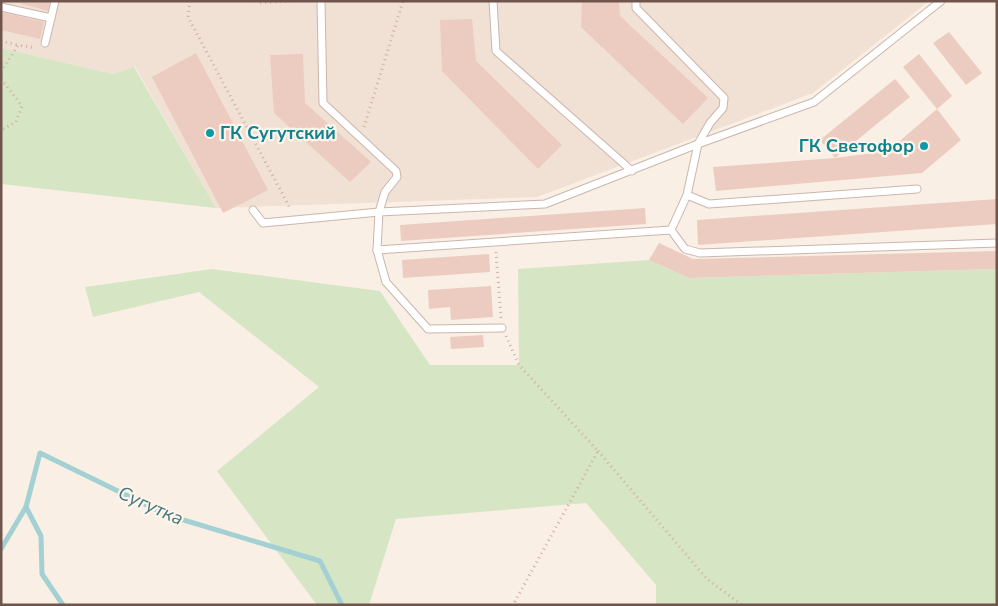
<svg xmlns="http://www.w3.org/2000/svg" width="998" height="606" font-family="'Nunito Sans',sans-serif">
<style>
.residential{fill:#f1e0d4}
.green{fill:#d6e6c5}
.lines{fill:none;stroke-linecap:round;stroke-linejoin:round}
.stream{stroke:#a3d0d2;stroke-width:5}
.building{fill:#ecccc0}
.service-casing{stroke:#cab6ad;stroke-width:9}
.path{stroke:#d1afa3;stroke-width:3;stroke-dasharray:1 4;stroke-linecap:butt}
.service{stroke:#fff;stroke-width:7}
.culture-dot{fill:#0f9aa8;stroke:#fdf4eb;stroke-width:2}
.labels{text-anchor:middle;stroke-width:4.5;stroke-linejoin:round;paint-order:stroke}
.culture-label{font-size:18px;font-weight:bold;fill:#0d838f;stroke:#fdf4eb;text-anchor:start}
.water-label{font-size:19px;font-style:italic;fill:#46787b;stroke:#fdf4eb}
</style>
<rect width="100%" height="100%" fill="#faefe5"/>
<path class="residential" d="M 1,1 L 929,1 L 813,93 L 537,197 L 216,208 L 135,67 L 113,74 L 1,48 Z"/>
<g class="green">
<path d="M 1,48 L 113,74 L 134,67 L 216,208 L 1,184 Z"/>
<path d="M 649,260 L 689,278 L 997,269 L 997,605 L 656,605 L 656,585 L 586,503 L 396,519 L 369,605 L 317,605 L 217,471 L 319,387 L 199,292 L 93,317 L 85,287 L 212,269 L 380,291 L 430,365 L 519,365 L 518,269 Z"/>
</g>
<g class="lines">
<g class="stream">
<path d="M 26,507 L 41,536 L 42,574 L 63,605"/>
<path d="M 1,549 L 26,507 L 40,453 L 167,515 L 320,561 L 342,605"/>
</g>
</g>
<g class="building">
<path d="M 12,1 L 50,1 L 48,11 Z"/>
<path d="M 582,1 L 619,1 L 620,16 L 708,98 L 683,124 L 581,27 Z"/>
<path d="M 1,12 L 44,22 L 40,39 L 1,30 Z"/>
<path d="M 472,19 L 476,61 L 562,145 L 538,169 L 442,71 L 440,20 Z"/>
<path d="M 949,32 L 982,73 L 966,85 L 933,43 Z"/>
<path d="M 196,53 L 268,190 L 223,213 L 152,77 Z"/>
<path d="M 303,54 L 305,103 L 371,162 L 350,182 L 274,113 L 270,55 Z"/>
<path d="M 919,54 L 952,96 L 937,109 L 903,67 Z"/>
<path d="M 895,79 L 910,97 L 835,158 L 820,140 Z"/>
<path d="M 937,109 L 961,140 L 922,173 L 716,191 L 713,167 L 835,158 L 888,151 Z"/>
<path d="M 997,199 L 997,224 L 698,245 L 697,220 Z"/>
<path d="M 645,208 L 646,224 L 401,241 L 400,225 Z"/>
<path d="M 659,243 L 693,259 L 997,251 L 997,269 L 689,278 L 649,260 Z"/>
<path d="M 489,254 L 490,272 L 403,278 L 402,260 Z"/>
<path d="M 491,286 L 493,317 L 451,320 L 450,307 L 429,309 L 428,290 Z"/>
<path d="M 483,335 L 484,347 L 451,349 L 450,337 Z"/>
</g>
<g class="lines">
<defs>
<g id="service">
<path d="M 321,1 L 323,103 L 396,171 L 397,177 L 385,192 L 379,212 L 377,250 L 386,282 L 428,329 L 502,328"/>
<path d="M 493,1 L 496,51 L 632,171"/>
<path d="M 1,7 L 51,18 L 55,1"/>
<path d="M 45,43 L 51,18"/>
<path d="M 687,195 L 709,204 L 917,189"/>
<path d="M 253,210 L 263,223 L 379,212 L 545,204 L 698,144 L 814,102 L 941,1"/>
<path d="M 671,230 L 685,249 L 700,253 L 997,243"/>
<path d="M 377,250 L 671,230 L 687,195 L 698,144 L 710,123 L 723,108 L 724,98 L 636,8 L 636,1"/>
</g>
</defs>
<use href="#service" class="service-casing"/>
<g class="path">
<path d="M 190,1 L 188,17 L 291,210"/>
<path d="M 256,1 L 258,3 L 291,1"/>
<path d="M 1,41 L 18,45"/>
<path d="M 1,72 L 18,45 L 36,48"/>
<path d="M 1,79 L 22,106 L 16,122 L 1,130"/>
<path d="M 364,127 L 403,1"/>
<path d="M 496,252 L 501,318"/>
<path d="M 506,336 L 519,365 L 598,451 L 513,605"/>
<path d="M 598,451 L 707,579 L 742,605"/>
</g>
<use href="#service" class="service"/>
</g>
<g class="culture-dot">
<circle cx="210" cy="133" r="5"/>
<circle cx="924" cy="146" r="5"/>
</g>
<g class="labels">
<g class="culture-label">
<text x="220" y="139">ГК Сугутский</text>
<text x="914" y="152" text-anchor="end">ГК Светофор</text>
</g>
<g class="water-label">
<text transform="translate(151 505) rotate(24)" y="7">Сугутка</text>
</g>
</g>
<rect width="998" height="606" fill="none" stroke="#70554d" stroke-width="5"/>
</svg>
